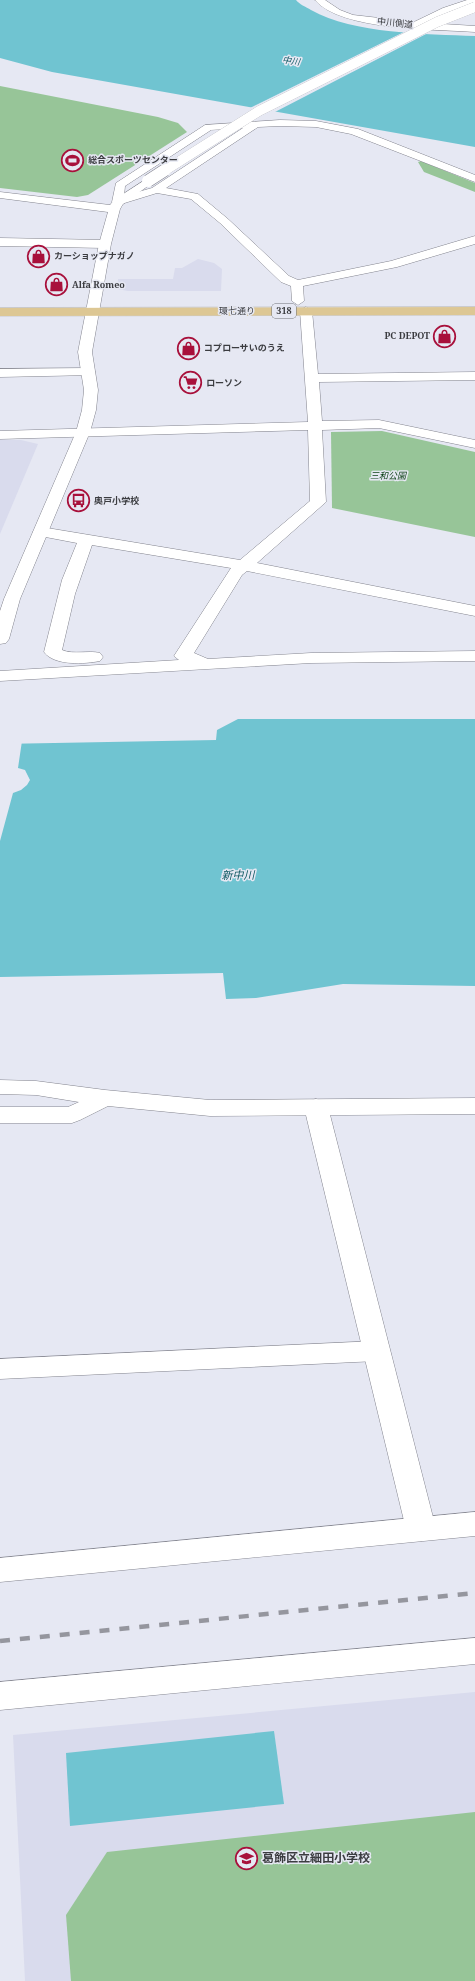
<svg xmlns="http://www.w3.org/2000/svg" width="475" height="1981" font-family="'Noto Serif','Noto Sans JP',serif">
<style>
.built{fill:#d9dbed}
.green{fill:#97c598}
.water{fill:#70c4d1}
.pier{fill:#e6e8f3}
.lines{fill:none;stroke-linecap:round;stroke-linejoin:round}
.minor-casing{stroke:#83848e;stroke-width:1}
.tertiary-casing{stroke:#83848e;stroke-width:1}
.primary-casing{stroke:#c8c8ca;stroke-width:1}
.minor{fill:#fff;fill-rule:evenodd}
.tertiary{fill:#fff;fill-rule:evenodd}
.primary{fill:#ddc794;fill-rule:evenodd}
.rail{stroke:#95969e;stroke-width:4.5;stroke-dasharray:10 10;stroke-linecap:butt}
.tertiary-bridge-far1-casing{stroke:#83848e;stroke-width:10;stroke-linecap:butt}
.tertiary-bridge-casing{stroke:#83848e;stroke-width:13;stroke-linecap:butt}
.tertiary-bridge-far1{stroke:#fff;stroke-width:10}
.tertiary-bridge{stroke:#fff;stroke-width:12}
.labels{text-anchor:middle;stroke-width:3;stroke-linejoin:round;paint-order:stroke}
.far-street-label{font-size:9px;fill:#3b3c40;stroke:#e6e8f3}
.far-water-label{font-size:9px;font-style:italic;fill:#0c5761;stroke:#e6e8f3}
.far-poi-label{font-size:9px;font-weight:bold;fill:#3b3c40;stroke:#e6e8f3;text-anchor:start}
.shield{fill:#e6e8f3;stroke:#6e7076;stroke-width:1}
.shield-label{font-size:9px;font-weight:bold;fill:#3b3c40}
.far-park-label{font-size:9px;font-style:italic;fill:#0a3f12;stroke:#e6e8f3}
.water-label{font-size:11px;font-style:italic;fill:#0c5761;stroke:#e6e8f3}
.near-poi-label{font-size:12px;font-weight:bold;fill:#3b3c40;stroke:#e6e8f3;text-anchor:start}
</style>
<rect width="100%" height="100%" fill="#e6e8f3"/>
<g class="built">
<path d="M 198,259 L 214,263 L 222,269 L 221,291 L 128,291 L 117,289 L 118,279 L 173,279 L 175,268 L 182,268 Z"/>
<path d="M 0,440 L 21,440 L 38,444 L 0,534 Z"/>
<path d="M 475,1692 L 475,1981 L 25,1981 L 13,1735 Z"/>
</g>
<g class="green">
<path d="M 0,86 L 158,117 L 178,123 L 187,132 L 88,195 L 77,197 L 0,188 Z"/>
<path d="M 421,161 L 475,183 L 475,192 L 424,172 L 418,162 Z"/>
<path d="M 382,431 L 475,452 L 475,537 L 332,508 L 331,432 Z"/>
<path d="M 475,1812 L 475,1981 L 71,1981 L 66,1915 L 107,1852 Z"/>
</g>
<g class="water">
<path d="M 0,0 L 296,0 C 299,4 306,7 311,10 C 354,34 426,34 475,36 L 475,147 L 52,72 L 0,58 Z"/>
<path d="M 238,719 L 475,719 L 475,986 L 343,984 L 256,998 L 226,999 L 223,973 L 0,977 L 0,744 L 216,740 L 217,730 Z"/>
<path d="M 274,1731 L 284,1804 L 70,1826 L 66,1753 Z"/>
</g>
<g class="pier">
<path d="M 408,30 L 430,32 L 273,113 L 248,109 Z"/>
<path d="M 22,741 L 18,768 L 25,770 L 30,780 L 27,785 L 21,790 L 13,793 L 0,841 L 0,742 Z"/>
</g>
<g class="lines">
<defs>
<g id="minor">
<path d="M 315,0 L 325,0 L 340,10 L 353,15 L 414,22 L 443,8 L 467,0 L 475,0 L 475,3 L 449,12 L 427,23 L 475,26 L 475,32 C 436,29 341,31 315,0 Z"/>
<path d="M 280,120 L 316,121 L 358,129 L 475,175 L 475,182 L 351,134 L 316,127 L 280,126 L 258,127 L 166,188 L 198,194 L 228,219 L 289,276 L 298,280 L 391,261 L 475,236 L 475,244 L 397,267 L 303,286 L 304,301 L 298,305 L 292,301 L 291,286 L 281,282 L 220,223 L 191,199 L 157,193 L 118,205 L 112,202 L 116,183 L 205,125 ZM 243,128 L 152,188 L 124,196 L 125,186 L 211,130 Z"/>
<path d="M 0,238 L 105,240 L 111,244 L 105,248 L 0,246 Z"/>
<path d="M 306,307 L 312,311 L 318,374 L 475,372 L 475,380 L 319,382 L 322,421 L 379,420 L 475,440 L 475,448 L 379,428 L 322,430 L 326,502 L 257,563 L 475,606 L 475,616 L 247,571 L 242,575 L 194,653 L 208,659 L 311,653 L 475,651 L 475,661 L 311,663 L 0,681 L 0,671 L 179,660 L 174,656 L 231,568 L 92,545 L 75,594 L 62,650 C 74,655 88,650 100,653 L 103,657 L 100,661 C 85,664 54,666 44,652 L 62,580 L 77,543 L 35,535 L 33,532 L 35,529 L 41,527 L 240,560 L 310,501 L 308,430 L 0,439 L 0,431 L 308,422 L 300,311 Z"/>
<path d="M 88,368 L 93,369 L 95,372 L 93,375 L 0,377 L 0,369 Z"/>
<path d="M 0,1080 L 36,1081 L 105,1090 L 210,1100 L 475,1098 L 475,1114 L 210,1116 L 108,1106 L 80,1120 L 72,1123 L 0,1123 L 0,1107 L 68,1107 L 79,1102 L 36,1095 L 0,1094 Z"/>
<path d="M 377,1341 L 386,1344 L 390,1351 L 386,1358 L 377,1361 L 0,1379 L 0,1359 Z"/>
<path d="M 475,1512 L 475,1536 L 0,1582 L 0,1558 Z"/>
</g>
<g id="tertiary">
<path d="M 148,178 L 152,179 L 154,181 L 152,183 L 123,204 L 120,209 L 111,244 L 92,352 L 98,390 L 96,410 L 90,432 L 20,599 L 9,639 L 6,643 L 0,644 L 0,611 L 4,599 L 76,432 L 82,410 L 84,390 L 78,352 L 99,244 L 108,212 L 0,198 L 0,192 L 110,205 L 114,200 Z"/>
<path d="M 316,1099 L 324,1102 L 328,1107 L 436,1529 L 431,1537 L 421,1541 L 411,1537 L 406,1529 L 304,1107 L 308,1102 Z"/>
<path d="M 475,1638 L 475,1664 L 0,1710 L 0,1682 Z"/>
</g>
<path id="primary" d="M 475,307 L 475,315 L 0,316 L 0,308 Z"/>
</defs>
<use href="#minor" class="minor-casing"/>
<use href="#tertiary" class="tertiary-casing"/>
<use href="#primary" class="primary-casing"/>
<use href="#minor" class="minor"/>
<use href="#tertiary" class="tertiary"/>
<use href="#primary" class="primary"/>
<path class="rail" d="M 0,1641 L 475,1593"/>
<defs>
<path id="tertiary-bridge-far1" d="M 164,171 L 259,111 L 437,22 L 475,7"/>
<path id="tertiary-bridge" d="M 148,181 L 165,170"/>
</defs>
<use href="#tertiary-bridge-far1" class="tertiary-bridge-far1-casing"/>
<use href="#tertiary-bridge" class="tertiary-bridge-casing"/>
<use href="#tertiary-bridge-far1" class="tertiary-bridge-far1"/>
<use href="#tertiary-bridge" class="tertiary-bridge"/>
</g>
<defs>
<symbol id="stadium-ring" viewBox="-11 -11 22 22"><circle r="9.5" fill="#e6e8f3" stroke="#a8103b" stroke-width="1.5"/><path d="M0-5a6.5 5 0 1 0 0 10a6.5 5 0 1 0 0-10ZM-3.5-1.8h7v3.6h-7Z" fill="#a8103b"/></symbol>
<symbol id="shop-ring" viewBox="-11 -11 22 22"><circle r="9.5" fill="#e6e8f3" stroke="#a8103b" stroke-width="1.5"/><path d="M-5-2.5h2.3a2.7 3.5 0 0 1 5.4 0H5L5.5 6h-11ZM-1.5-2.5h3a1.5 2.3 0 0 0-3 0Z" fill="#a8103b"/></symbol>
<symbol id="supermarket-ring" viewBox="-11 -11 22 22"><circle r="9.5" fill="#e6e8f3" stroke="#a8103b" stroke-width="1.5"/><path d="M-6-5.5h2.5l.6 2H6L4.5 2H-2.5L-4.4-4H-6ZM-1.5 3.2a1.3 1.3 0 1 0 .1 0ZM3 3.2a1.3 1.3 0 1 0 .1 0Z" fill="#a8103b"/></symbol>
<symbol id="bus-ring" viewBox="-11 -11 22 22"><circle r="9.5" fill="#e6e8f3" stroke="#a8103b" stroke-width="1.5"/><path d="M-5-6H5V4H4V6H2V4H-2V6H-4V4H-5ZM-3.5-4V0h7V-4ZM-3.5 1.2v1.5H-2V1.2ZM2 1.2v1.5H3.5V1.2Z" fill="#a8103b"/></symbol>
<symbol id="school-ring" viewBox="-11 -11 22 22"><circle r="9.5" fill="#e6e8f3" stroke="#a8103b" stroke-width="1.5"/><path d="M0-5L7-2L0 1L-7-2ZM-4 1L0 2.5L4 1V4Q0 6-4 4Z" fill="#a8103b"/></symbol>
</defs>
<g fill-rule="evenodd">
<use href="#stadium-ring" x="60" y="148" width="25" height="25"/>
<use href="#shop-ring" x="26" y="244" width="25" height="25"/>
<use href="#shop-ring" x="44" y="272" width="25" height="25"/>
<use href="#shop-ring" x="432" y="324" width="25" height="25"/>
<use href="#shop-ring" x="176" y="336" width="25" height="25"/>
<use href="#supermarket-ring" x="178" y="370" width="25" height="25"/>
<use href="#bus-ring" x="66" y="488" width="25" height="25"/>
<use href="#school-ring" x="234" y="1846" width="25" height="25"/>
</g>
<g class="labels">
<g class="far-street-label">
<text transform="translate(395 23) rotate(6)" y="3">中川側道</text>
<text x="237" y="314">環七通り</text>
</g>
<g class="far-water-label">
<text transform="translate(291 61) rotate(8)" y="3">中川</text>
</g>
<g class="far-poi-label">
<text x="88" y="163">総合スポーツセンター</text>
<text x="54" y="259">カーショップナガノ</text>
<text x="72" y="288">Alfa Romeo</text>
<text x="430" y="339" text-anchor="end">PC DEPOT</text>
<text x="204" y="351">コプローサいのうえ</text>
<text x="206" y="386">ローソン</text>
<text x="94" y="504">奥戸小学校</text>
</g>
<rect class="shield" x="272" y="304" width="24" height="14" rx="3"/>
<g class="shield-label">
<text x="284" y="314">318</text>
</g>
<g class="far-park-label">
<text x="388" y="479">三和公園</text>
</g>
<g class="water-label">
<text transform="translate(238 875) rotate(-1)" y="4">新中川</text>
</g>
<g class="near-poi-label">
<text x="262" y="1862">葛飾区立細田小学校</text>
</g>
</g>
</svg>
